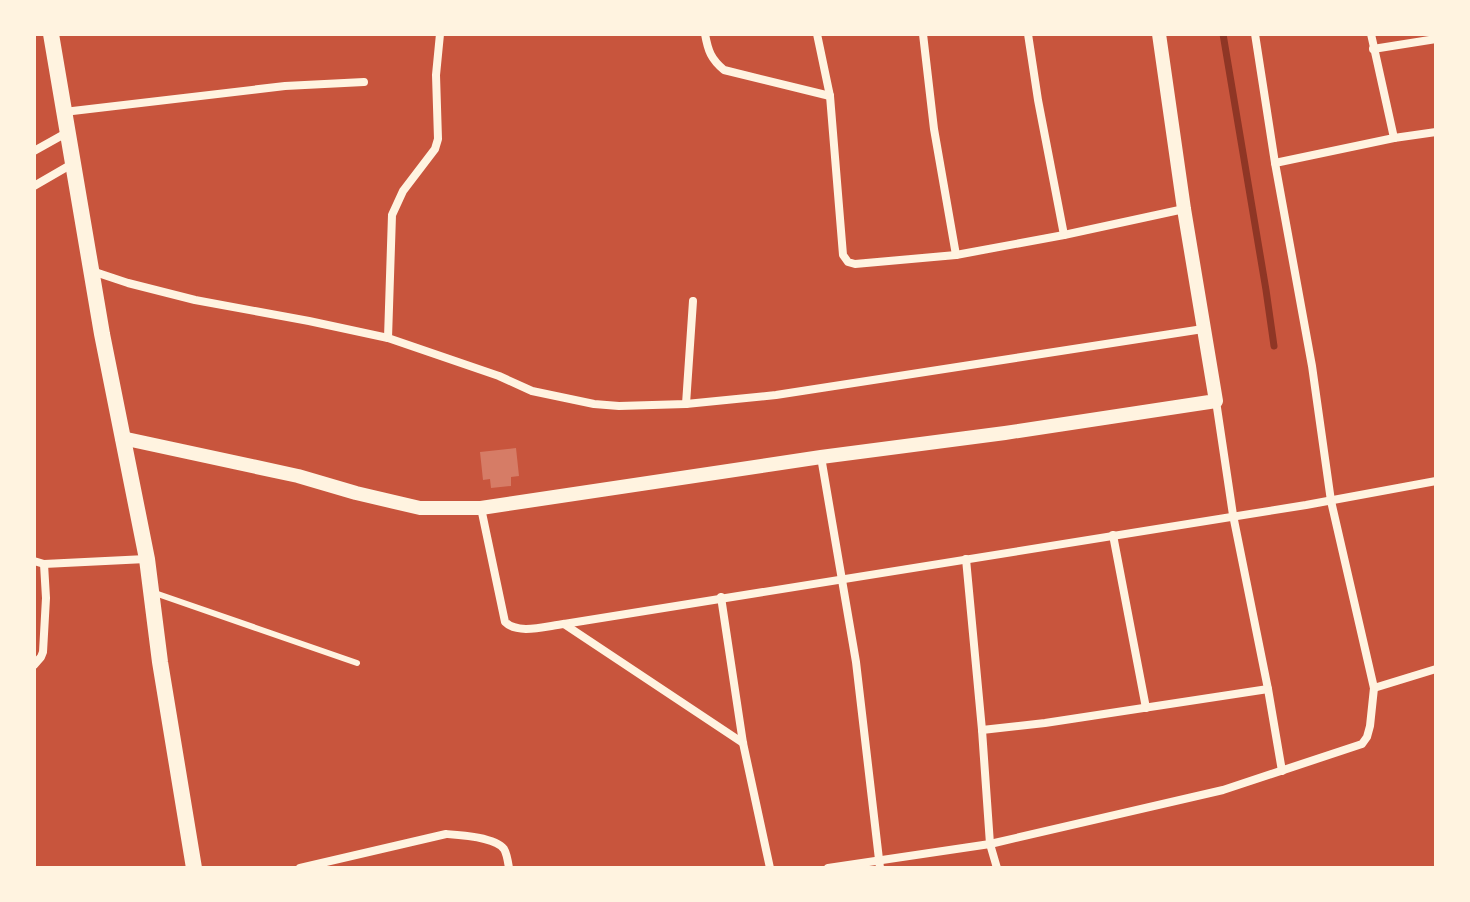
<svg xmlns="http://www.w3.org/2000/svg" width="1470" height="902" font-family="'IBM Plex Sans',sans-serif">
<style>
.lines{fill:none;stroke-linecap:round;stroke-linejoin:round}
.stream{stroke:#8f3625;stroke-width:7}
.building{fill:#d67c66}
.service{stroke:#fff3e0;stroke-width:6}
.minor{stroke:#fff3e0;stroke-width:8}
.tertiary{stroke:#fff3e0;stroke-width:14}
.secondary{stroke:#fff3e0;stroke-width:16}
</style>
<rect width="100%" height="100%" fill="#c8553d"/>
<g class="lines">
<path class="stream" d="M 1223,34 L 1266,290 L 1274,346"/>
</g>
<path class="building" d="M 516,448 L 519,476 L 511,477 L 511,486 L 491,488 L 490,479 L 483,480 L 480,452 Z"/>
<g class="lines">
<path class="service" d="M 152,592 L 357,663"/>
<g class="minor">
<path d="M 705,34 C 708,51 711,59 724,70 L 830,96"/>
<path d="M 817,34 L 830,96 L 843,255 L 848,262 L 855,264 L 956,255 L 1064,235 L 1184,209"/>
<path d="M 923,34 L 934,129 L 956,255"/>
<path d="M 1028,34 L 1038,100 L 1064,235"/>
<path d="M 1371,34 L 1394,138"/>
<path d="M 1373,49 L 1436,39"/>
<path d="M 64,112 L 285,86 L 364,82"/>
<path d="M 34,151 L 68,132"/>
<path d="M 1275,163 L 1394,138 L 1436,132"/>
<path d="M 34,186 L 72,164"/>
<path d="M 92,271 L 128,283 L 195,300 L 309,321 L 388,338 L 499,376 L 532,391 L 594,404 L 619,406 L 686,404 L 776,395 L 1203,329"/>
<path d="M 388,338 L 392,215 L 403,191 L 435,149 L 438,139 L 436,75 L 440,34"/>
<path d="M 1216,401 L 1233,515 L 1268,689 L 1282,771"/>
<path d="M 686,404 L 693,301"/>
<path d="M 821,457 L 856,662 L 880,868"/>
<path d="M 481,508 L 505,622 C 518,635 546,626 564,624 L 1306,505 L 1436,481"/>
<path d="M 1113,535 L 1146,708"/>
<path d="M 966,559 L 982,730 L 990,844 L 997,868"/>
<path d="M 34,561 L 44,564 L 146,559"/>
<path d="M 721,597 L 743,743 L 770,868"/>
<path d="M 564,624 L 743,743"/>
<path d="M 34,665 L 41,657 L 43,652 L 46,598 L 44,564"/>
<path d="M 1374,688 L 1436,669"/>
<path d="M 982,730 L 1045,723 L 1268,689"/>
<path d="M 300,868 L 446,834 C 460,835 495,837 504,849 C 507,854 508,862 509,868"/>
<path d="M 828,868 L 990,844 L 1223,790 L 1362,744 L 1367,737 L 1370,726 L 1374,688 L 1331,501 L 1312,366 L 1275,163 L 1255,34"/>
</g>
<path class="tertiary" d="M 122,438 L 298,476 L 356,493 L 420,508 L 481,508 L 821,457 L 1005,433 L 1216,401 L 1184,209 L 1159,34"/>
<path class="secondary" d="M 51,34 L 102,334 L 147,559 L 160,662 L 194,868"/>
</g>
<rect width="1470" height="902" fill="none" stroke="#fff3e0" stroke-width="72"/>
</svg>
